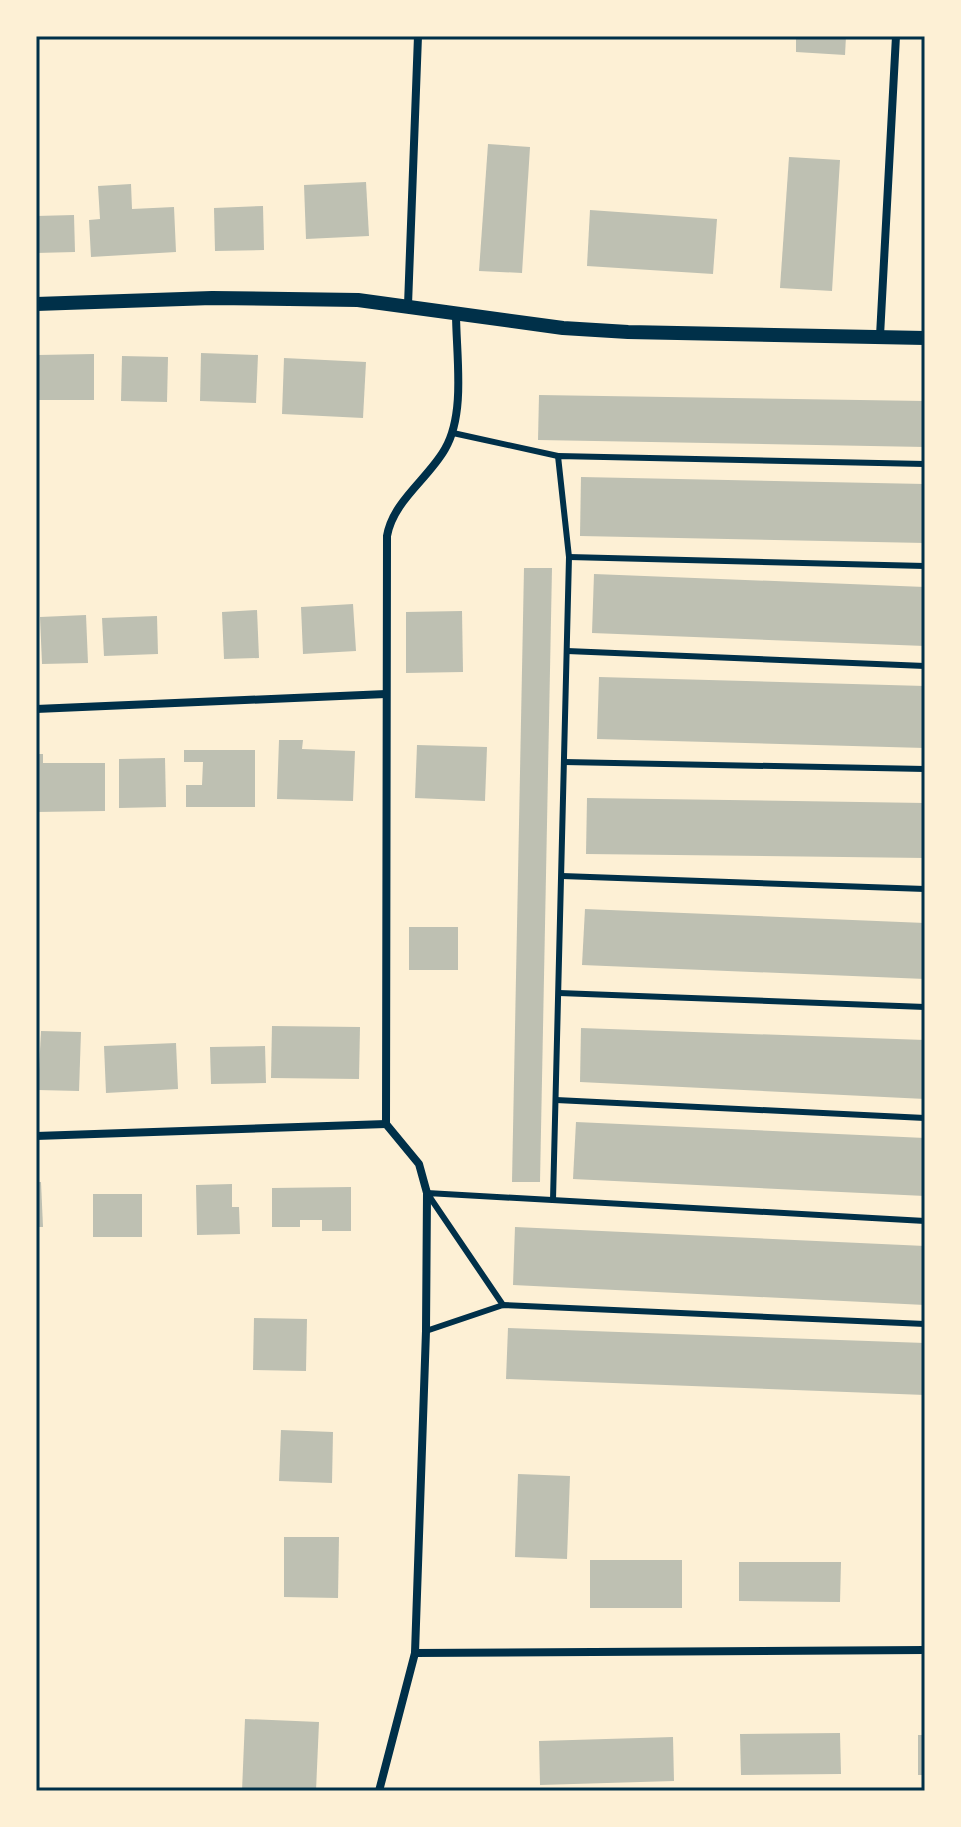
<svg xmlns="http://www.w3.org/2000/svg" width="961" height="1827" font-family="Manrope,sans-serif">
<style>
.building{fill:#bec0b2}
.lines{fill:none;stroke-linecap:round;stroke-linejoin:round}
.service{stroke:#003049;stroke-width:6}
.minor{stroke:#003049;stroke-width:8}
.tertiary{stroke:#003049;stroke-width:14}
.neatline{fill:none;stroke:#003049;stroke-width:3}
</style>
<rect width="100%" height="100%" fill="#fdf0d5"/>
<g class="building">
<path d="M 796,36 L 846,36 L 845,55 L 796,52 Z"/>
<path d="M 488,144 L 530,147 L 522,273 L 479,271 Z"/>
<path d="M 789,157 L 840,160 L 832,291 L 780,288 Z"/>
<path d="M 366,182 L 369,236 L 306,239 L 304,185 Z"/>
<path d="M 131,184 L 132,209 L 174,207 L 176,252 L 91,257 L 89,220 L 100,219 L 98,186 Z"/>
<path d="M 263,206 L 264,250 L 215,251 L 214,208 Z"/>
<path d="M 590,210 L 717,219 L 713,274 L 587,266 Z"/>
<path d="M 74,215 L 75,252 L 36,253 L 36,216 Z"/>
<path d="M 201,353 L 258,355 L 256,403 L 200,401 Z"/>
<path d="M 94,354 L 94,400 L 36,400 L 38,355 Z"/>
<path d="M 122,356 L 168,357 L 167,402 L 121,401 Z"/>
<path d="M 284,358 L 366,362 L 363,418 L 282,414 Z"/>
<path d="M 539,395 L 925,401 L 925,447 L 538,440 Z"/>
<path d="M 581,477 L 925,484 L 925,543 L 580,536 Z"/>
<path d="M 524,568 L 552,568 L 540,1182 L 512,1182 Z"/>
<path d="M 594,574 L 925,587 L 925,646 L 592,633 Z"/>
<path d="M 353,604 L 356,651 L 303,654 L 301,607 Z"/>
<path d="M 257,610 L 259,658 L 224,659 L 222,612 Z"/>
<path d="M 462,611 L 463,672 L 406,673 L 406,612 Z"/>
<path d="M 86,615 L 88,663 L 42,664 L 40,617 Z"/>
<path d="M 157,616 L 158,654 L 104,656 L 102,618 Z"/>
<path d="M 599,677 L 925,686 L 925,748 L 597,739 Z"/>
<path d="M 279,740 L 303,740 L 302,749 L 355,751 L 353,801 L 277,799 Z"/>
<path d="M 417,745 L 487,747 L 485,801 L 415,798 Z"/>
<path d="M 184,750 L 255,750 L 255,807 L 186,807 L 186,785 L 202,785 L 203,762 L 184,762 Z"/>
<path d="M 36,754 L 43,754 L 43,763 L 105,763 L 105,811 L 36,812 Z"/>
<path d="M 165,758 L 166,807 L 119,808 L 119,759 Z"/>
<path d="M 587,798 L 925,803 L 925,858 L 586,854 Z"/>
<path d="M 585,909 L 925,923 L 925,979 L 582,965 Z"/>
<rect x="409" y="927" width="49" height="43"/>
<path d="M 272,1026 L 360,1027 L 359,1079 L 271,1078 Z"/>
<path d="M 581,1028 L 925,1040 L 925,1099 L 580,1082 Z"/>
<path d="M 41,1031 L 81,1032 L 79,1091 L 38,1090 Z"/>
<path d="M 176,1043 L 178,1089 L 106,1093 L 104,1046 Z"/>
<path d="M 265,1046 L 266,1083 L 211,1084 L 210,1047 Z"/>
<path d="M 576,1122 L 925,1138 L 925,1196 L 573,1179 Z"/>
<path d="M 36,1182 L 41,1182 L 43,1227 L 36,1227 Z"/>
<path d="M 232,1184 L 232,1207 L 239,1207 L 240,1234 L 197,1235 L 196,1185 Z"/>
<path d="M 351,1187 L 351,1231 L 322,1231 L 322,1220 L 300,1220 L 300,1227 L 272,1227 L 272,1188 Z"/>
<rect x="93" y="1194" width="49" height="43"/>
<path d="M 515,1227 L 925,1246 L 925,1305 L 513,1285 Z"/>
<path d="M 254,1318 L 307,1319 L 306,1371 L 253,1370 Z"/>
<path d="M 508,1328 L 925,1343 L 925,1395 L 506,1379 Z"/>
<path d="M 281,1430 L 333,1432 L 332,1483 L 279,1481 Z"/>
<path d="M 518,1474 L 570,1476 L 567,1559 L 515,1557 Z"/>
<path d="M 284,1537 L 339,1537 L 338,1598 L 284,1597 Z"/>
<rect x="590" y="1560" width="92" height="48"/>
<path d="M 739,1562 L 841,1562 L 840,1602 L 739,1601 Z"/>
<path d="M 245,1719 L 319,1722 L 316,1791 L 242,1791 Z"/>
<path d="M 840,1733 L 841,1774 L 741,1775 L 740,1734 Z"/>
<rect x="918" y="1735" width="7" height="40"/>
<path d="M 673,1737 L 674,1781 L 540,1785 L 539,1741 Z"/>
</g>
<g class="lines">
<g class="service">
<path d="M 453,433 L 558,456"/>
<path d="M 569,557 L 925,566"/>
<path d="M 567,651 L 925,666"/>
<path d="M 564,762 L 925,769"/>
<path d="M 562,876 L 925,889"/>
<path d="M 559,993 L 925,1007"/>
<path d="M 556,1100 L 925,1118"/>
<path d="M 553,1200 L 569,557 L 558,456 L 925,464"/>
<path d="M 503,1305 L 427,1193 L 925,1221"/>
<path d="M 426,1331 L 503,1305 L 925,1324"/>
</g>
<g class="minor">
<path d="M 408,305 L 418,36"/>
<path d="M 880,336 L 896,36"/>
<path d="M 36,709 L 386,694"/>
<path d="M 36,1136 L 386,1124"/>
<path d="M 415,1653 L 925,1650"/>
<path d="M 379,1791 L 415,1653 L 426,1331 L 427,1193 L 419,1164 L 386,1124 L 387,536 C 393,501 428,479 445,449 C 466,413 456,354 456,313"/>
</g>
<path class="tertiary" d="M 36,304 L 212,298 L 358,300 L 563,328 L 628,332 L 925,338"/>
</g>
<rect width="961" height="1827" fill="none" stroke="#fdf0d5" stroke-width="76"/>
<rect x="38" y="38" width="885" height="1751" class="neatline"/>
</svg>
